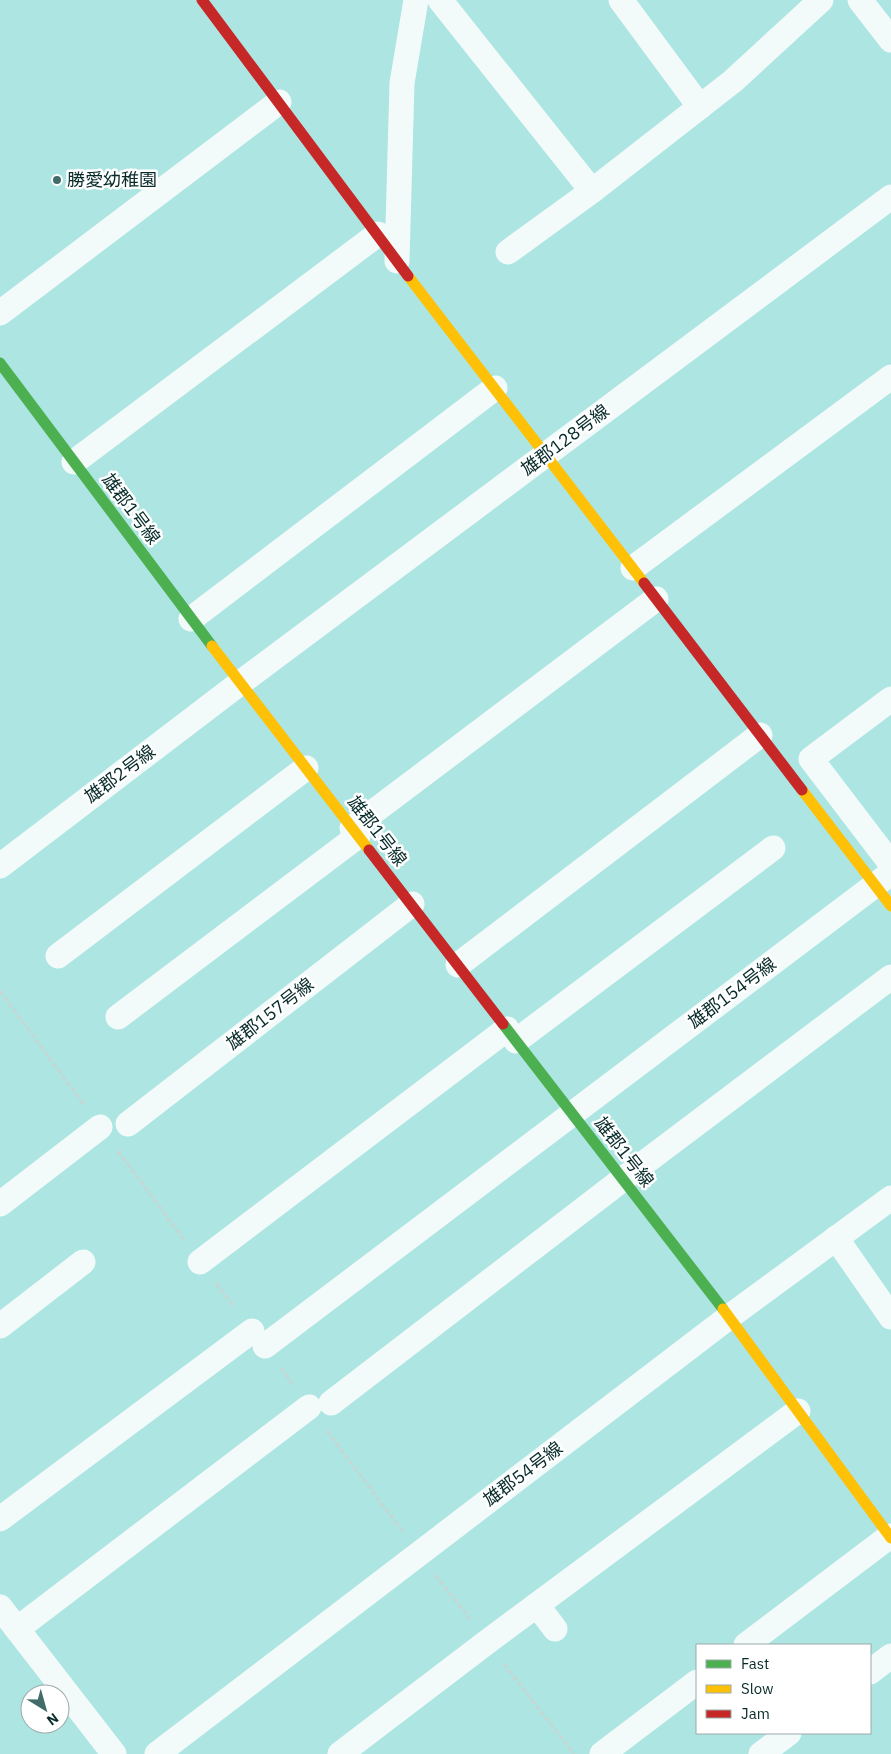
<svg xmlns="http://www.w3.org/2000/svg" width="891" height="1754" font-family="'IBM Plex Sans','Noto Sans JP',sans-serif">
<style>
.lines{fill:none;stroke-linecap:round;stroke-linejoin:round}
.path{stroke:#c5d7d5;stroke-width:3;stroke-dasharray:5 2.5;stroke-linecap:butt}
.street{stroke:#f3fbfa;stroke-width:25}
.fast{stroke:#4caf50;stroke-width:11}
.slow{stroke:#ffc107;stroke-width:11}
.jam{stroke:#c62828;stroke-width:11}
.poi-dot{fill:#416c69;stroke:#fff;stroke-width:2}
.labels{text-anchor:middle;stroke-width:5;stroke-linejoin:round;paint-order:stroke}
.poi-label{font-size:18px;fill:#072b29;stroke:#fff;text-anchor:start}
.street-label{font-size:18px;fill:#072b29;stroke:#fff}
</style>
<rect width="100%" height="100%" fill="#ace5e1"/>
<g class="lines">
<g class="path">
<path d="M 0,991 L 84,1105"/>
<path d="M 118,1151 L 184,1240"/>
<path d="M 216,1283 L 235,1308"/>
<path d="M 281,1368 L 292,1384"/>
<path d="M 327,1431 L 403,1532"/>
<path d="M 435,1575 L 470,1619"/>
<path d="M 504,1664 L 574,1754"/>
</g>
<g class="street">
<path d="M 440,0 L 592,191"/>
<path d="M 621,0 L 700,107"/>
<path d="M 860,0 L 891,40"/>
<path d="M 508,252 L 592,191 L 733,81 L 821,0"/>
<path d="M 397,261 L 402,83 L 416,0"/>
<path d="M 0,313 L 279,102"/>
<path d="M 74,462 L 378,234"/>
<path d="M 633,568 L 891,377"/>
<path d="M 191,619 L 495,388"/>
<path d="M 891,699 L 811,759 L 891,864"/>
<path d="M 352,828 L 656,599"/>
<path d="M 0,866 L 240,683 L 891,197"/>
<path d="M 58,956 L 306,768"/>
<path d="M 458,965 L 760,735"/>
<path d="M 118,1017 L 358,836"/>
<path d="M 516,1041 L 773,848"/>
<path d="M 128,1124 L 412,904"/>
<path d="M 0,1204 L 100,1127"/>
<path d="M 836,1238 L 891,1317"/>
<path d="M 200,1262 L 507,1029"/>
<path d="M 0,1326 L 83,1262"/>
<path d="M 265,1346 L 891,873"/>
<path d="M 331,1403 L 623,1179 L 891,977"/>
<path d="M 0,1519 L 252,1331"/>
<path d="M 537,1605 L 555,1629"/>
<path d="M 0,1607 L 114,1754"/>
<path d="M 17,1629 L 309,1407"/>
<path d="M 746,1645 L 890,1536"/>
<path d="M 870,1672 L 891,1656"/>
<path d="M 157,1754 L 729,1317 L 891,1198"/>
<path d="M 340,1754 L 487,1642 L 798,1411"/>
<path d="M 602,1754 L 697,1682"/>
<path d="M 761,1754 L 789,1733"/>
</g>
<g class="fast">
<path d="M 0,363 L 212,646"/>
<path d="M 503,1024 L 723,1309"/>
</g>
<g class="slow">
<path d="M 408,276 L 644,583"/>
<path d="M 212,646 L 369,850"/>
<path d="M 802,790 L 891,906"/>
<path d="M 723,1309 L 891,1538"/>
</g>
<g class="jam">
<path d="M 202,0 L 408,276"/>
<path d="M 644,583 L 802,790"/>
<path d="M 369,850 L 503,1024"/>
</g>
</g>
<circle class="poi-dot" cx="57" cy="180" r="5"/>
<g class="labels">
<g class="poi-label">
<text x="67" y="186">勝愛幼稚園</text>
</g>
<g class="street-label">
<text transform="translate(565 440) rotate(-37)" y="6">雄郡128号線</text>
<text transform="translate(131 509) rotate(53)" y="6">雄郡1号線</text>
<text transform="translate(120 774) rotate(-37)" y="6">雄郡2号線</text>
<text transform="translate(377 831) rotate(52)" y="6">雄郡1号線</text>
<text transform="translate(732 993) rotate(-37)" y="6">雄郡154号線</text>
<text transform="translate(270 1014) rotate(-38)" y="6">雄郡157号線</text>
<text transform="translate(624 1152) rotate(52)" y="6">雄郡1号線</text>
<text transform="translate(523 1474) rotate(-37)" y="6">雄郡54号線</text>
</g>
</g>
<rect x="696" y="1644" width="175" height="90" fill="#ffffff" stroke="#9caaa9"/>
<rect x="706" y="1660" width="25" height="8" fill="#4caf50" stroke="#9caaa9"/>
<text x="741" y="1669" font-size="15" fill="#072b29">Fast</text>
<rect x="706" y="1685" width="25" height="8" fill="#ffc107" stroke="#9caaa9"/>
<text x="741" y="1694" font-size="15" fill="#072b29">Slow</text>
<rect x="706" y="1710" width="25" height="8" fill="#c62828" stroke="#9caaa9"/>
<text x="741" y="1719" font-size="15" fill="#072b29">Jam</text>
<g transform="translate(45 1709) rotate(143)"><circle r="24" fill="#ffffff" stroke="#9caaa9"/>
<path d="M0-4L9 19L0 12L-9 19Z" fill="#416c69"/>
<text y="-8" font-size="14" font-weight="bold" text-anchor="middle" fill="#072b29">N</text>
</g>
</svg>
